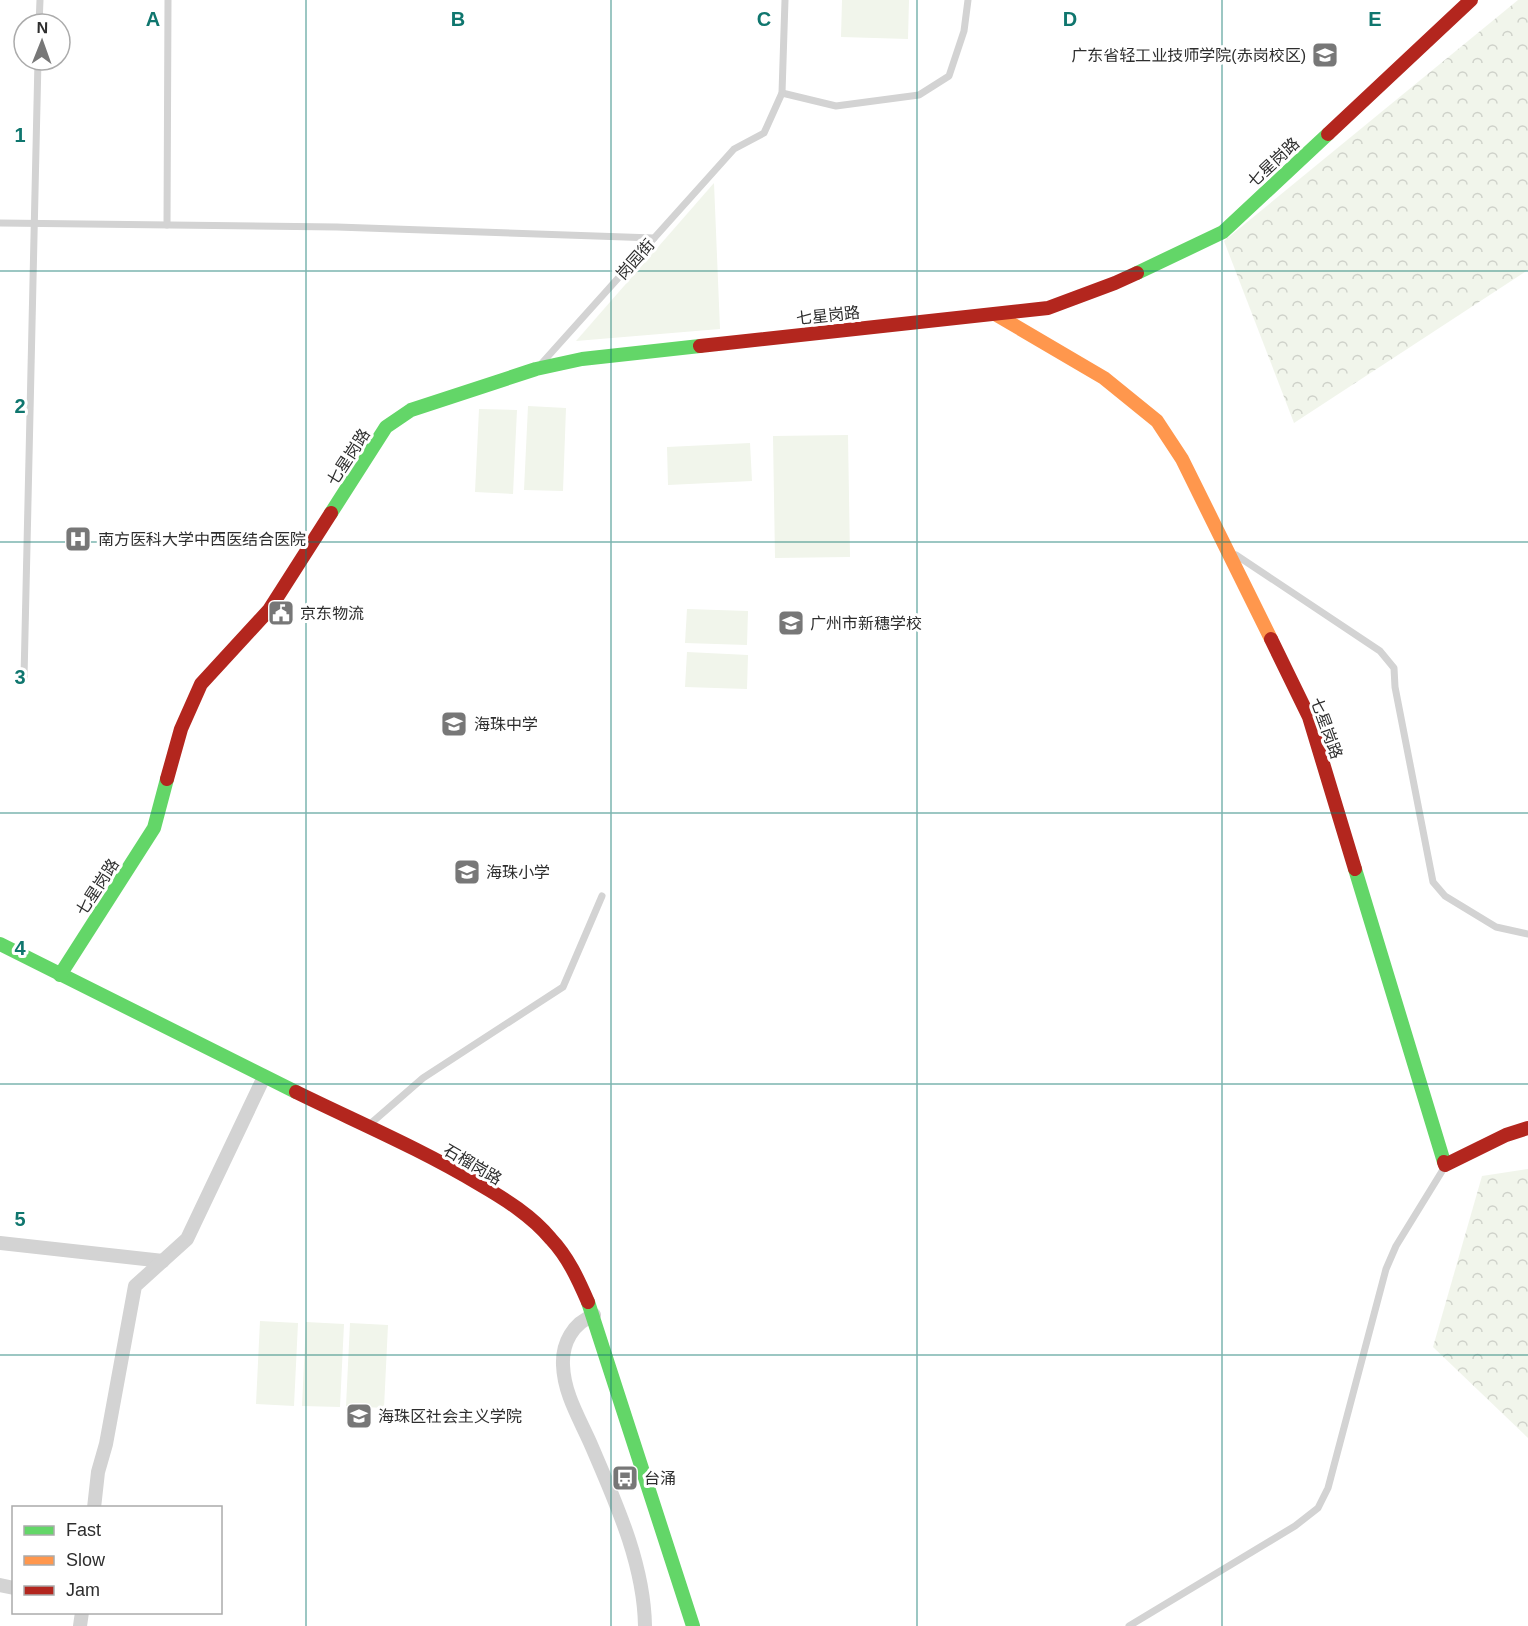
<svg xmlns="http://www.w3.org/2000/svg" width="1528" height="1626" font-family="Helvetica,'Noto Sans SC',sans-serif">
<style>
.grass{fill:#f1f5eb}
.forest{fill:url(#forest-crowns)}
.lines{fill:none;stroke-linecap:round;stroke-linejoin:round}
.lane{stroke:#d3d3d3;stroke-width:7}
.street{stroke:#d3d3d3;stroke-width:14}
.fast{stroke:#63d668;stroke-width:14}
.slow{stroke:#ff974d;stroke-width:14}
.jam{stroke:#b3261e;stroke-width:14}
.grid{fill:none;stroke:#0f766e;stroke-width:1.5;stroke-opacity:0.55}
.labels{text-anchor:middle;stroke-width:6;stroke-linejoin:round;paint-order:stroke}
.poi-label{font-size:16px;fill:#2e2e2e;stroke:#fff;text-anchor:start}
.street-label{font-size:16px;fill:#2e2e2e;stroke:#fff}
.grid-label{font-size:20px;text-anchor:middle;font-weight:bold;fill:#0f766e;stroke:#fff;stroke-width:6;stroke-linejoin:round;paint-order:stroke}
</style>
<defs>
<pattern id="forest-crowns" width="20" height="18" patternUnits="userSpaceOnUse" patternTransform="scale(1.5)"><rect width="20" height="18" fill="#f1f5eb"/><path d="M2 6a3 3 0 1 1 6 0M12 15a3 3 0 1 1 6 0" fill="none" stroke="#cfd2ca"/></pattern>
</defs>
<rect width="100%" height="100%" fill="#fff"/>
<g class="grass">
<path d="M 842,0 L 909,0 L 908,39 L 841,37 Z"/>
<path d="M 714,183 L 720,329 L 576,341 Z"/>
<path d="M 528,406 L 566,408 L 563,491 L 524,490 Z"/>
<path d="M 479,409 L 517,410 L 513,494 L 475,492 Z"/>
<path d="M 848,435 L 850,557 L 775,558 L 773,436 Z"/>
<path d="M 750,443 L 752,481 L 668,485 L 667,447 Z"/>
<path d="M 687,609 L 748,611 L 747,645 L 685,643 Z"/>
<path d="M 687,652 L 748,655 L 747,689 L 685,687 Z"/>
<path d="M 260,1321 L 298,1323 L 294,1406 L 256,1404 Z"/>
<path d="M 306,1322 L 344,1324 L 340,1407 L 302,1406 Z"/>
<path d="M 350,1323 L 388,1325 L 384,1408 L 346,1406 Z"/>
</g>
<g class="forest">
<path d="M 1518,0 L 1528,0 L 1528,270 L 1294,423 L 1224,241 Z"/>
<path d="M 1528,1169 L 1528,1438 L 1433,1347 L 1482,1176 Z"/>
</g>
<g class="lines">
<g class="lane">
<path d="M 39,24 L 40,0"/>
<path d="M 782,93 L 836,106 L 919,95 L 949,76 L 964,31 L 968,0"/>
<path d="M 0,223 L 337,227 L 654,238"/>
<path d="M 167,225 L 168,0"/>
<path d="M 542,363 L 734,149 L 764,133 L 782,93 L 785,0"/>
<path d="M 1236,555 L 1380,651 L 1394,668 L 1395,687 L 1433,882 L 1445,896 L 1496,927 L 1528,934"/>
<path d="M 24,678 L 38,60"/>
<path d="M 369,1125 L 423,1078 L 563,987 L 602,896"/>
<path d="M 1129,1626 L 1295,1526 L 1318,1508 L 1328,1488 L 1386,1269 L 1396,1246 L 1444,1168"/>
</g>
<g class="street">
<path d="M 0,1243 L 163,1261"/>
<path d="M 594,1315 C 573,1323 562,1343 563,1365 C 564,1395 581,1421 592,1447 C 616,1503 644,1564 645,1626"/>
<path d="M 94,1508 L 98,1472 L 106,1444 L 135,1286 L 187,1239 L 264,1077"/>
<path d="M 0,1585 L 14,1588"/>
<path d="M 80,1626 L 82,1612"/>
</g>
<g class="fast">
<path d="M 1137,273 L 1223,232 L 1328,134"/>
<path d="M 331,513 L 386,427 L 411,410 L 536,369 L 582,359 L 700,346"/>
<path d="M 1355,869 L 1444,1162"/>
<path d="M 0,944 L 296,1092"/>
<path d="M 60,975 L 154,828 L 167,779"/>
<path d="M 588,1302 L 693,1626"/>
</g>
<path class="slow" d="M 995,314 L 1104,378 L 1157,421 L 1182,459 L 1271,639"/>
<g class="jam">
<path d="M 1328,134 L 1471,0"/>
<path d="M 700,346 L 1048,308 L 1115,283 L 1137,273"/>
<path d="M 1271,639 L 1309,717 L 1355,869"/>
<path d="M 167,779 L 181,729 L 201,684 L 269,610 L 331,513"/>
<path d="M 296,1092 C 357,1122 421,1149 479,1184 C 505,1199 532,1216 551,1239 C 568,1257 578,1279 588,1302"/>
<path d="M 1444,1162 L 1445,1165 L 1506,1135 L 1528,1128"/>
</g>
</g>
<path class="grid" d="M 306,0 L 306,1626M 611,0 L 611,1626M 917,0 L 917,1626M 1222,0 L 1222,1626M 0,271 L 1528,271M 0,542 L 1528,542M 0,813 L 1528,813M 0,1084 L 1528,1084M 0,1355 L 1528,1355"/>
<defs>
<symbol id="university-square" viewBox="-11 -11 22 22"><rect x="-9" y="-9" width="18" height="18" rx="4" fill="#777" stroke="#fff"/><path d="M0-5L7-2L0 1L-7-2ZM-4 1L0 2.5L4 1V4Q0 6-4 4Z" fill="#fff"/></symbol>
<symbol id="hospital-square" viewBox="-11 -11 22 22"><rect x="-9" y="-9" width="18" height="18" rx="4" fill="#777" stroke="#fff"/><path d="M-5-5h3v3.5h4V-5h3V5h-3V1.5h-4V5h-3Z" fill="#fff"/></symbol>
<symbol id="civic-square" viewBox="-11 -11 22 22"><rect x="-9" y="-9" width="18" height="18" rx="4" fill="#777" stroke="#fff"/><path d="M-.6-6.5H3V-4.5H.6V-3L4-1V1h2V6H-6V1h2V-1L-.6-3ZM-1.2 2.5V6h2.4V2.5Z" fill="#fff"/></symbol>
<symbol id="school-square" viewBox="-11 -11 22 22"><rect x="-9" y="-9" width="18" height="18" rx="4" fill="#777" stroke="#fff"/><path d="M0-5L7-2L0 1L-7-2ZM-4 1L0 2.5L4 1V4Q0 6-4 4Z" fill="#fff"/></symbol>
<symbol id="bus-square" viewBox="-11 -11 22 22"><rect x="-9" y="-9" width="18" height="18" rx="4" fill="#777" stroke="#fff"/><path d="M-5-6H5V4H4V6H2V4H-2V6H-4V4H-5ZM-3.5-4V0h7V-4ZM-3.5 1.2v1.5H-2V1.2ZM2 1.2v1.5H3.5V1.2Z" fill="#fff"/></symbol>
</defs>
<g fill-rule="evenodd">
<use href="#university-square" x="1310" y="40" width="30" height="30"/>
<use href="#hospital-square" x="63" y="524" width="30" height="30"/>
<use href="#civic-square" x="266" y="598" width="30" height="30"/>
<use href="#school-square" x="776" y="608" width="30" height="30"/>
<use href="#school-square" x="439" y="709" width="30" height="30"/>
<use href="#school-square" x="452" y="857" width="30" height="30"/>
<use href="#university-square" x="344" y="1401" width="30" height="30"/>
<use href="#bus-square" x="610" y="1463" width="30" height="30"/>
</g>
<g class="labels">
<g class="poi-label">
<text x="1306" y="61" text-anchor="end">广东省轻工业技师学院(赤岗校区)</text>
<text x="98" y="545">南方医科大学中西医结合医院</text>
<text x="300" y="619">京东物流</text>
<text x="810" y="629">广州市新穗学校</text>
<text x="474" y="730">海珠中学</text>
<text x="486" y="878">海珠小学</text>
<text x="378" y="1422">海珠区社会主义学院</text>
<text x="644" y="1484">台涌</text>
</g>
<g class="street-label">
<text transform="translate(1273 162) rotate(-43)" y="6">七星岗路</text>
<text transform="translate(635 259) rotate(-48)" y="6">岗园街</text>
<text transform="translate(828 315) rotate(-6)" y="6">七星岗路</text>
<text transform="translate(348 457) rotate(-57)" y="6">七星岗路</text>
<text transform="translate(1327 728) rotate(70)" y="6">七星岗路</text>
<text transform="translate(97 887) rotate(-57)" y="6">七星岗路</text>
<text transform="translate(473 1164) rotate(30)" y="6">石榴岗路</text>
</g>
</g>
<g class="grid-label">
<text x="153" y="26">A</text>
<text x="458" y="26">B</text>
<text x="764" y="26">C</text>
<text x="1070" y="26">D</text>
<text x="1375" y="26">E</text>
<text x="20" y="142">1</text>
<text x="20" y="413">2</text>
<text x="20" y="684">3</text>
<text x="20" y="955">4</text>
<text x="20" y="1226">5</text>
</g>
<rect x="12" y="1506" width="210" height="108" fill="#ffffff" stroke="#ababab" stroke-width="1.5"/>
<rect x="24" y="1526" width="30" height="9" fill="#63d668" stroke="#ababab" stroke-width="1.5"/>
<text x="66" y="1536" font-size="18" fill="#2e2e2e">Fast</text>
<rect x="24" y="1556" width="30" height="9" fill="#ff974d" stroke="#ababab" stroke-width="1.5"/>
<text x="66" y="1566" font-size="18" fill="#2e2e2e">Slow</text>
<rect x="24" y="1586" width="30" height="9" fill="#b3261e" stroke="#ababab" stroke-width="1.5"/>
<text x="66" y="1596" font-size="18" fill="#2e2e2e">Jam</text>
<g transform="translate(42 42) rotate(1)"><circle r="28" fill="#ffffff" stroke="#ababab" stroke-width="1.5"/>
<path d="M0-4.5L10 22L0 15L-10 22Z" fill="#777777"/>
<text y="-9" font-size="16" font-weight="bold" text-anchor="middle" fill="#2e2e2e">N</text>
</g>
</svg>
